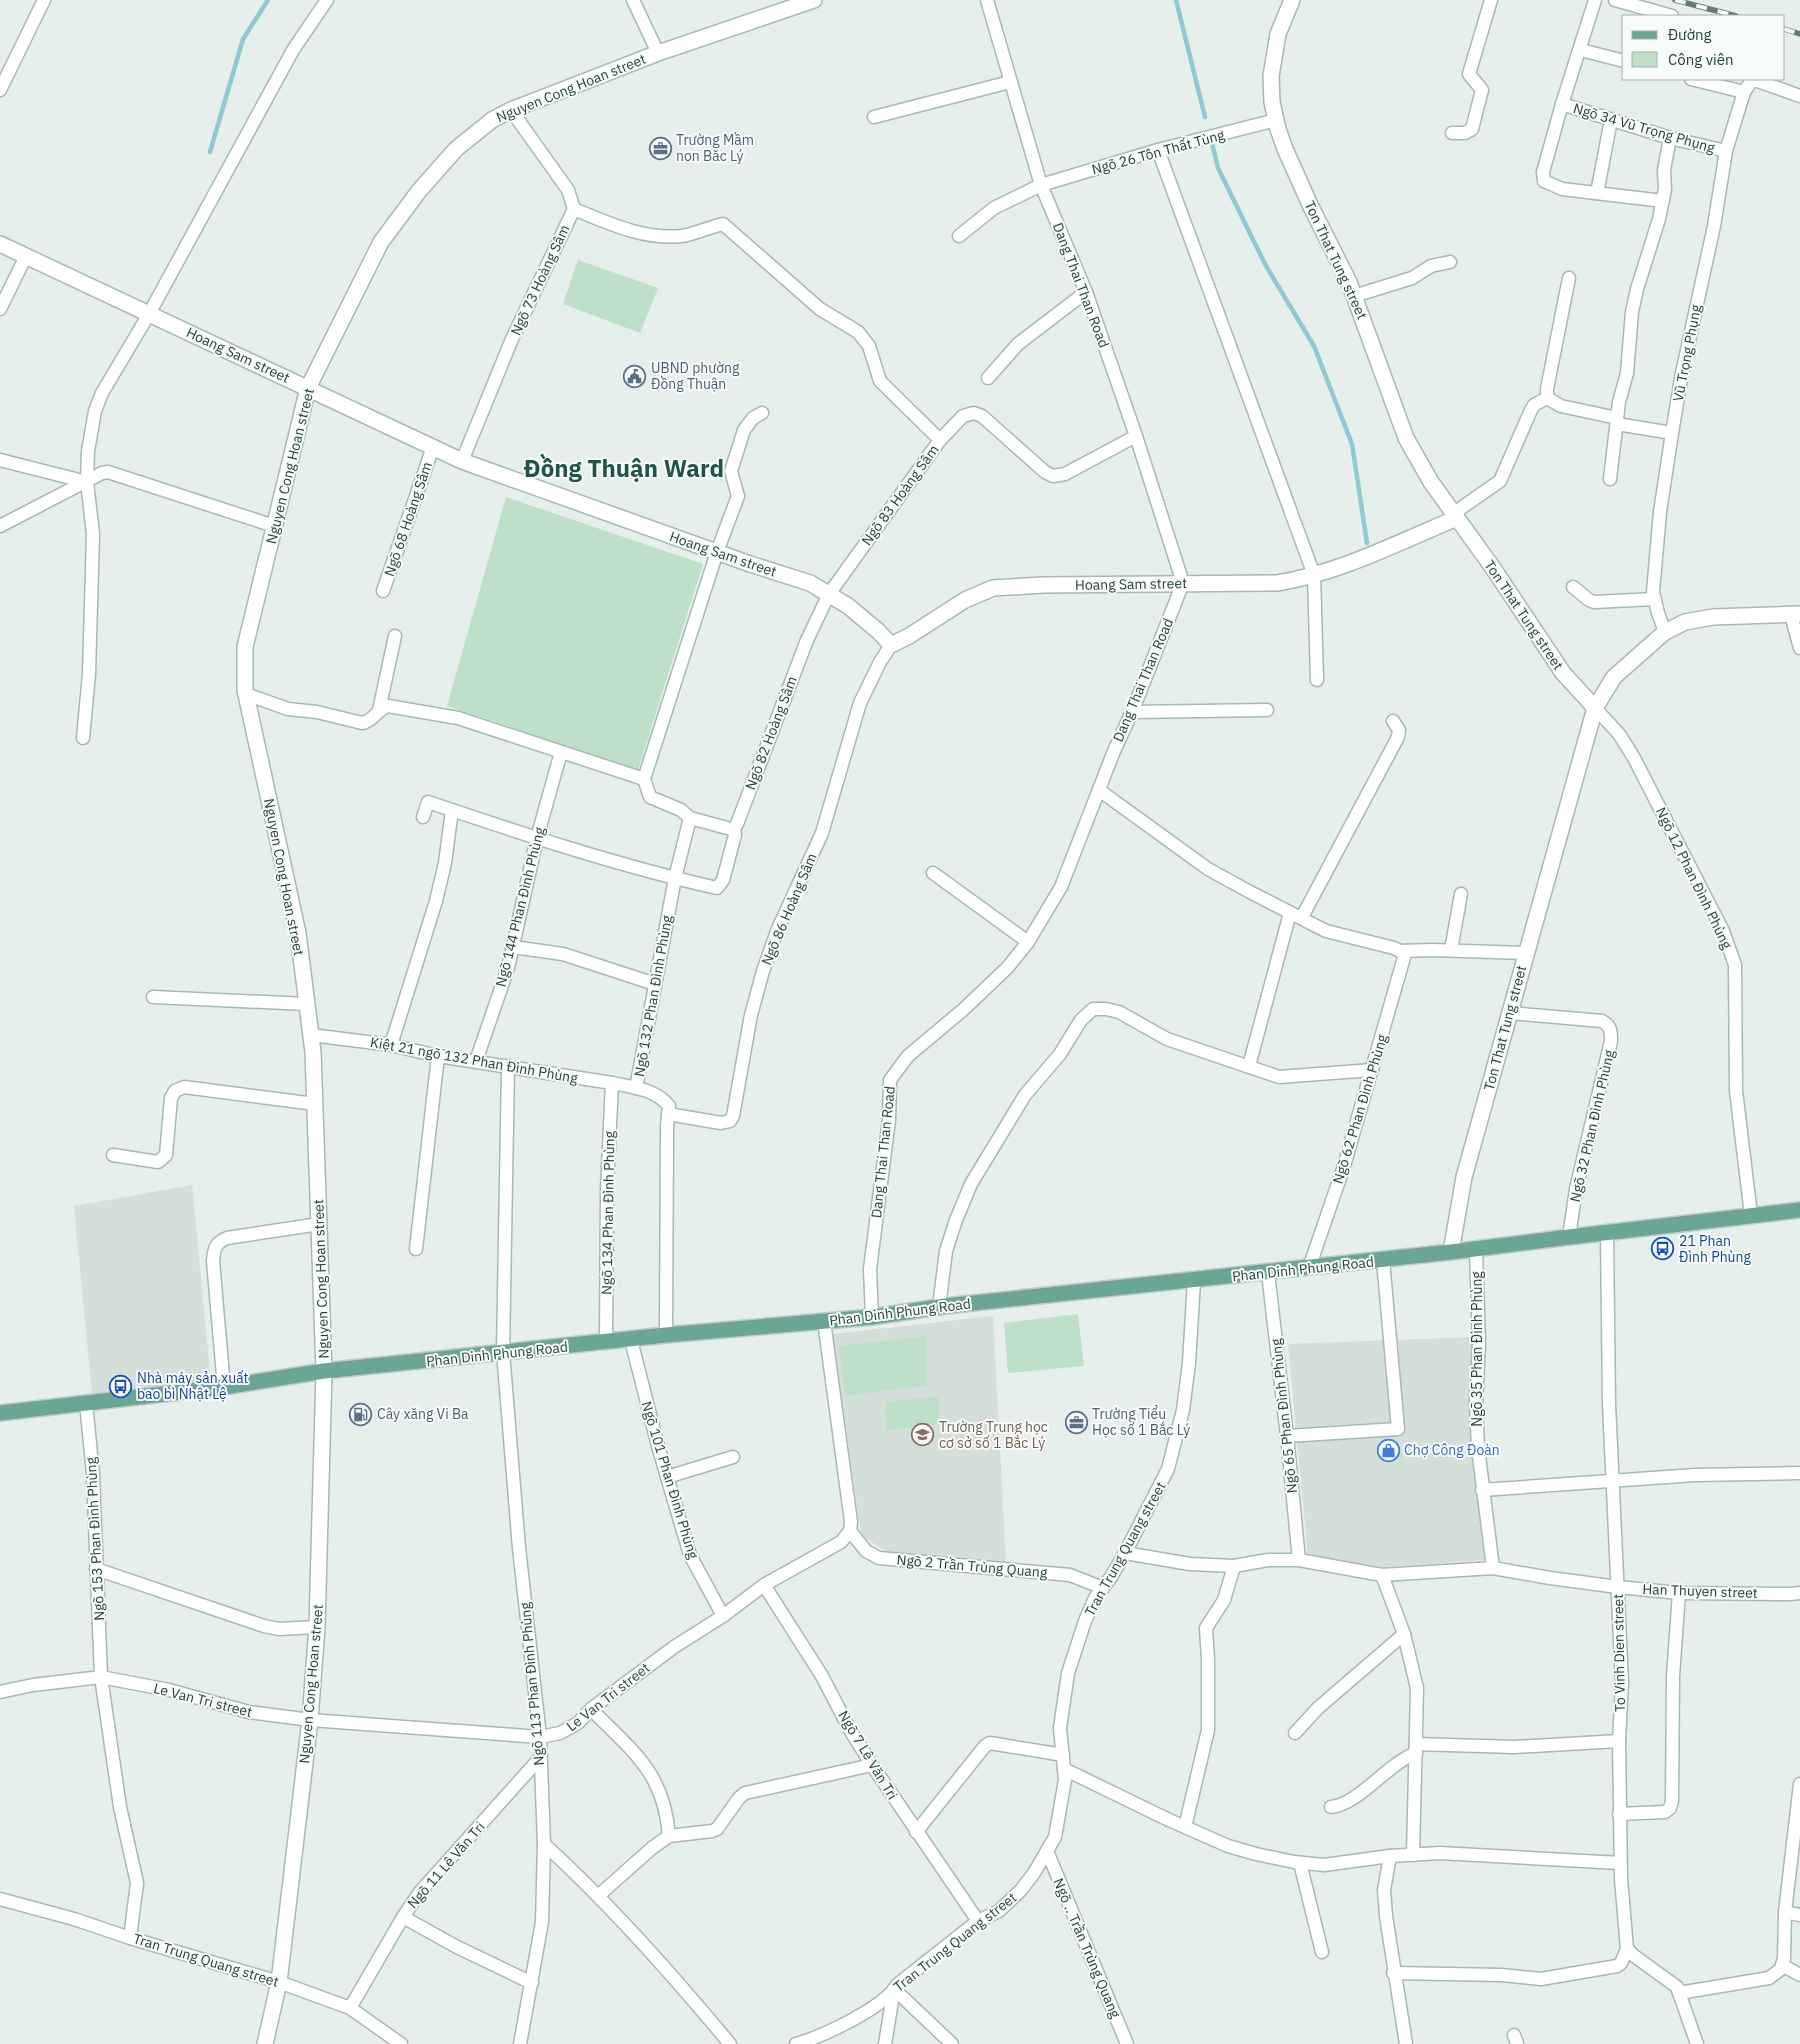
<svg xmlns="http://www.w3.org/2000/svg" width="1800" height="2044" font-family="'IBM Plex Sans',sans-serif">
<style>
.built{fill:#d4dfda}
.green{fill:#bfe0c8}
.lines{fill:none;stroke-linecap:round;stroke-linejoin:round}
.stream{stroke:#8ec9d4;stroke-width:4.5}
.minor-casing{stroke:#a8b8b2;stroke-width:15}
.tertiary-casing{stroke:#a8b8b2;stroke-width:18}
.secondary-casing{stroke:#a4bbb3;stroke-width:18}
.primary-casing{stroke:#c2cac8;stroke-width:18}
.minor{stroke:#fff;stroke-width:12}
.tertiary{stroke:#fff;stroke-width:15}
.secondary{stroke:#fff;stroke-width:15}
.primary{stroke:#6aa596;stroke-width:15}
.rail-casing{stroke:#5f7d75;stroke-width:5.5}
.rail{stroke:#f7fbf9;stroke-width:4;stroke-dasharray:11;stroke-linecap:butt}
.labels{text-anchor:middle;stroke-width:4;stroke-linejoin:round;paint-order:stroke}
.street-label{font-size:14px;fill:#24423a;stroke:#f7fbf9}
.service-label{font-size:14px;fill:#4e5e75;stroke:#f7fbf9;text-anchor:start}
.transit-label{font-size:14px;fill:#164399;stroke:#f7fbf9;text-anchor:start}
.education-label{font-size:14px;fill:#785e54;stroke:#f7fbf9;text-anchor:start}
.shop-label{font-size:14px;fill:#366cbe;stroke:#f7fbf9;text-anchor:start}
.town-label{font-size:24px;font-weight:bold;fill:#1f5548;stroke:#f7fbf9}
</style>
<rect width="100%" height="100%" fill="#e6efeb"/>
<g class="built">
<path d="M 192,1185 L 211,1382 L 92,1394 L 74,1206 Z"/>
<path d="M 993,1316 L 1006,1563 L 893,1556 L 861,1535 L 833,1334 Z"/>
<path d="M 1474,1337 L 1484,1560 L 1385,1567 L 1308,1556 L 1288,1344 Z"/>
</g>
<g class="green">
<path d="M 578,260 L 658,288 L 640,333 L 563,304 Z"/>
<path d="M 506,497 L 703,564 L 638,770 L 447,706 Z"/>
<path d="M 1078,1314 L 1084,1366 L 1008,1373 L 1004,1323 Z"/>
<path d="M 927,1336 L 927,1385 L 845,1396 L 839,1346 Z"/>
<path d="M 938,1397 L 940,1424 L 887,1430 L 885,1402 Z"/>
</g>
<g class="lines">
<g class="stream">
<path d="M 1176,0 L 1205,117"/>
<path d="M 1211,139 L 1218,168 L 1266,266 L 1314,346 L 1352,444 L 1367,543"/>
<path d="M 210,152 L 243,39 L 268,0"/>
</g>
<defs>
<g id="minor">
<path d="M 633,0 L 658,53"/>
<path d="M 1595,0 L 1562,104 L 1543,172 L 1544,181 L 1562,189 L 1663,201"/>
<path d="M 1615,0 L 1672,16"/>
<path d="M 1581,50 L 1624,61"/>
<path d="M 1691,79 L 1744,92"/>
<path d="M 1752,79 L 1800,96"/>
<path d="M 0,90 L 44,0"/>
<path d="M 1562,104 L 1670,138 L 1726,151"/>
<path d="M 874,117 L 1010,82"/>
<path d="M 1452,133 L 1465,133 L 1472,129 L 1482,90 L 1469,74 L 1491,0"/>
<path d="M 1158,150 L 1314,575 L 1317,680"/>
<path d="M 1597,193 L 1611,120"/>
<path d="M 574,209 C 608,223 644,240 682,236 C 695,234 710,227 723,224 L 820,309 L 858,332 L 869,346 L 880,381 L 940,440"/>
<path d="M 959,236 L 994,208 L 1041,185 L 1158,150 L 1276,120"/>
<path d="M 1569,278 L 1547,389 L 1547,398 L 1561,406 L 1617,418"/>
<path d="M 1354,296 L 1412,278 L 1431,266 L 1450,262"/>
<path d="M 0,309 L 26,256"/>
<path d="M 988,378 L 1018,344 L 1086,292"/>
<path d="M 762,413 L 753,418 L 744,430 L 731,471 L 738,496 L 717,552 L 644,779 L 650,797 L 681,810 L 690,818 L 731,829 L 734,829 L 737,824 L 807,640 L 829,594 L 940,440 L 963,416 L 974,413 L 982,416 L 1045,472 L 1053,476 L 1065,474 L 1136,436"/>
<path d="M 1617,424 L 1672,433"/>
<path d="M 0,460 L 87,482"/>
<path d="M 462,461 L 512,339 L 574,209 L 568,190 L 511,110"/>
<path d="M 1610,479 L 1619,402 L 1627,373 L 1632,312 L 1637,289 L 1659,219 L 1665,189 L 1664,170 L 1670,138"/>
<path d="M 1454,513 L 1500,481 L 1531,410 L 1534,405 L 1547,398"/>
<path d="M 0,526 L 102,473 L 108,472 L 274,526"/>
<path d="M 1573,587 L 1589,600 L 1594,602 L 1655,599"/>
<path d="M 383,591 L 433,447"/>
<path d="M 1791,615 L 1800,648"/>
<path d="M 1665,632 L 1658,613 L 1653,592 L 1660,512 L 1672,433 L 1682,373 L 1714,226 L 1726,151 L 1744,92 L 1753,79"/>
<path d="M 246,694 L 288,709 L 317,712 L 362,723 C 374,721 377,709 388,706 L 458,718 L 644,779"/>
<path d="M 1595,708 L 1619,734 L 1634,758 L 1723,931 L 1735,965 L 1736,1091 L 1751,1215"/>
<path d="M 379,710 L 395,636"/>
<path d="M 1132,712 L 1267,710"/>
<path d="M 83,738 L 89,674 L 93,534 L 87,482 L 88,451 L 95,411 L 102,393 L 149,314 L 293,50 L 327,0"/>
<path d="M 1099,790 L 1208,869 L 1250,892 L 1326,931 L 1394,948 L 1400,951 L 1432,950 L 1526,953"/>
<path d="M 423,817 L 428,802 C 523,834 619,866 717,888 L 723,880 L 735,835 L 734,829"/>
<path d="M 933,873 L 1028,942"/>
<path d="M 1302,917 L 1398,737 L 1399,730 L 1393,721"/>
<path d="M 513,947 L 563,954 L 655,984"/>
<path d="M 1451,950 L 1461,894"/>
<path d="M 153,997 L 307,1004"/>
<path d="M 1510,1013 L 1602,1021 C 1611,1026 1611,1031 1611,1041 L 1576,1189 L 1569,1237"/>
<path d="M 311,1035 L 391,1045 L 438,1056 L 612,1083 C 632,1087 656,1089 669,1106 L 667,1126 L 666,1335"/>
<path d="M 391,1045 L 436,901 L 445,863 L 452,810"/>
<path d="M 476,1061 L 508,968 L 537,838 L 561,752"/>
<path d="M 508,1066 L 503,1352 L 519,1548 L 540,1737 L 544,1844 L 542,1922 L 520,2044"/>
<path d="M 1249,1066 L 1290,913"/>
<path d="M 636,1088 L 675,878 L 690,818"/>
<path d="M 668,1114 L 721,1123 L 730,1121 L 733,1116 L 751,1015 L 763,971 L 777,931 L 822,833 L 860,703 L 880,662 L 891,645"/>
<path d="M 113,1155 L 158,1162 L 166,1155 L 171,1098 L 175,1091 L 184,1087 L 315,1104"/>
<path d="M 1607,1233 L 1609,1404 L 1622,1683 L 1619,1741 L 1621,1879 L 1627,1949 L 1633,1955 L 1677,1987 L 1697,2044"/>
<path d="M 416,1249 L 438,1056"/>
<path d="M 1476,1250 L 1479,1344 L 1476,1403 L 1478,1448 L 1493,1568"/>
<path d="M 1309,1268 L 1344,1166 L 1405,954 L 1400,951"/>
<path d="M 1268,1273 L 1287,1436 L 1299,1560"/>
<path d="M 939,1307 L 946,1251 L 956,1220 L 971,1184 L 1025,1095 L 1060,1054 L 1081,1020 L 1093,1009 L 1106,1009 L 1119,1012 L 1167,1039 L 1279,1077 L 1372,1070"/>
<path d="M 872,1317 L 870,1269 L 889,1120 L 890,1080 L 908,1056 L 964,1009 L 1008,967 L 1028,942 L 1061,887 L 1114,751 L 1132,712 L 1183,583 L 1136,436 L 1086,292 L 1041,185 L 987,0"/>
<path d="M 631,1340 L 658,1446 L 690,1555 L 723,1616"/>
<path d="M 606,1343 L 607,1189 L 612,1083"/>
<path d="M 224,1387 L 213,1261 C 214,1249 215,1243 227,1238 L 319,1224"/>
<path d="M 86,1403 L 93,1474 L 101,1677 L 120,1807 L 137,1883 L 130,1938"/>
<path d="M 1287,1436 L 1398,1429 L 1383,1260"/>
<path d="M 667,1477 L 733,1457"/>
<path d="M 1482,1490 L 1695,1475 L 1800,1473"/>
<path d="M 850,1531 L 866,1551 L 879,1558 L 1070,1575 L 1103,1588"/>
<path d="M 1125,1553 L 1190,1564 L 1234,1566 L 1268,1560 L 1299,1560 L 1382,1575 L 1493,1568 L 1550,1578 L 1618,1587 L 1679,1593 L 1789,1594 L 1800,1593"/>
<path d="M 96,1569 L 264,1626 L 279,1629 L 317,1627"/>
<path d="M 1382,1575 L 1404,1634 L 1417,1688 L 1413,1855"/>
<path d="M 764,1585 L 822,1676 L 850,1730 L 872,1765 L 978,1921"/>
<path d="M 0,1692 L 33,1685 L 101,1677 L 169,1690 L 249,1712 L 310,1720 L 540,1737 L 560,1733 L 578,1723 L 591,1709 L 674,1647 L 723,1616 L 764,1585 L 841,1542 L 850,1531 L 851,1522 L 824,1321"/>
<path d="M 591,1709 C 633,1752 664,1772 669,1836"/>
<path d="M 1295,1733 L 1318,1708 L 1404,1634"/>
<path d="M 1416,1744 L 1514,1747 L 1619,1741"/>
<path d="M 1064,1769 L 1169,1820 L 1228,1846 L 1256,1854 L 1294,1862 L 1324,1865 L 1390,1856 L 1440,1853 L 1620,1863"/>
<path d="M 1331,1807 C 1358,1805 1387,1764 1416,1753"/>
<path d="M 1619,1814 L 1665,1812 L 1670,1808 L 1672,1801 L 1673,1676 L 1679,1593"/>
<path d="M 1185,1827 L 1208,1730 L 1208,1660 L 1206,1628 L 1224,1600 L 1234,1566"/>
<path d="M 916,1832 L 985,1746 L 990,1743 L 1063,1755"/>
<path d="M 544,1844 C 611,1905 672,1974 730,2044"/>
<path d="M 1047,1851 L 1127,2044"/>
<path d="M 1390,1856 L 1384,1890 L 1386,1916 L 1406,2044"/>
<path d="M 1300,1863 L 1322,1952"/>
<path d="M 598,1896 L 652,1848 L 669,1836 L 712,1831 L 717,1829 L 739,1798 L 745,1793 L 872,1765"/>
<path d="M 0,1899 L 74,1919 L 130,1938 L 279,1982 L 350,2008 L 401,2044"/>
<path d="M 1785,1912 L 1800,1915"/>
<path d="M 403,1917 L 457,1947 L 532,1983"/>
<path d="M 1782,1965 L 1800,1975"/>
<path d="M 1393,1973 L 1501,1975 L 1541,1979 L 1617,1966 L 1621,1963 L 1627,1949"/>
<path d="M 894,1989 L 952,2044"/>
<path d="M 1679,1993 L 1769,1978 L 1781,1969 L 1784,1959 L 1785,1912 L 1800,1784"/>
<path d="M 350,2008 L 403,1917 L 420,1892 L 540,1758"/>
<path d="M 1514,2035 L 1517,2044"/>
<path d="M 796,2044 C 821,2037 884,2008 897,1985 L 978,1921 L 999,1911 L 1021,1890 L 1034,1873 L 1055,1837 L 1065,1780 L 1060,1728 L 1068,1673 L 1085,1621 L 1095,1598 L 1111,1577 L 1125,1553 L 1168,1469 L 1183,1410 L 1189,1363 L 1194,1281"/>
<path d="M 885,2044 L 894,1989"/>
</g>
<g id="tertiary">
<path d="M 1292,0 L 1278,34 L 1271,76 L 1272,102 L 1278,129 L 1285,149 L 1311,207 L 1349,282 L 1406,438 L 1431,482 L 1493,568 L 1563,673 L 1595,708"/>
<path d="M 0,244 L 462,461 L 750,564 L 810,583 L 848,606 L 878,631 L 891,645 L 909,636 L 965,600 L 993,588 L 1043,585 L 1277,583 C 1340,573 1399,542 1457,518"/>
<path d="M 1451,1252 L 1464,1177 L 1595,708 L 1614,677 L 1665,632 L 1685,622 L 1713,617 L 1800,614"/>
</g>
<path id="secondary" d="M 265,2044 L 279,1982 L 310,1720 L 317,1627 L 324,1371 L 313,1052 L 298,933 L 245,690 L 245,647 L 308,388 L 381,242 L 419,191 L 456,149 L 492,120 L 511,110 L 658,53 L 814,0"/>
<path id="primary" d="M 0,1413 L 224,1387 L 324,1371 L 666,1335 L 872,1317 L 945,1306 L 1451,1252 L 1569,1237 L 1800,1210"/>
</defs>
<use href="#minor" class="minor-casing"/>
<use href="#tertiary" class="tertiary-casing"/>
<use href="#secondary" class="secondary-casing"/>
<use href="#primary" class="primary-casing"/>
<use href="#minor" class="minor"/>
<use href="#tertiary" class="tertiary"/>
<use href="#secondary" class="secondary"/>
<use href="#primary" class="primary"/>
<defs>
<g id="rail">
<path d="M 1675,0 L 1736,16"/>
<path d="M 1784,29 L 1800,34"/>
</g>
</defs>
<use href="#rail" class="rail-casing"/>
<use href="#rail" class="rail"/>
</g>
<defs>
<symbol id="office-ring" viewBox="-11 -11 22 22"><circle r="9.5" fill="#f7fbf9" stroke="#5c6f8a" stroke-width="1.5"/><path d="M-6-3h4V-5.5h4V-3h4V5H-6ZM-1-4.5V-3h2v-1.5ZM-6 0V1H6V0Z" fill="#5c6f8a"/></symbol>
<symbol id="civic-ring" viewBox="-11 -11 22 22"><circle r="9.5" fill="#f7fbf9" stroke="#5c6f8a" stroke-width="1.5"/><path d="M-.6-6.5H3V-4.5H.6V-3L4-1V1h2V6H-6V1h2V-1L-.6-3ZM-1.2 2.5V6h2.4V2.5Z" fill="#5c6f8a"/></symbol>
<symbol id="bus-ring" viewBox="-11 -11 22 22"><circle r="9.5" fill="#f7fbf9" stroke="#1a4fb4" stroke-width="1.5"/><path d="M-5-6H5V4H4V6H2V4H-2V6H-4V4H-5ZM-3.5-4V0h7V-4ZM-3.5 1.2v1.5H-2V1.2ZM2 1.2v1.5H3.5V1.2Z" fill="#1a4fb4"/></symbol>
<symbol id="fuel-ring" viewBox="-11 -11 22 22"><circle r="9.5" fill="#f7fbf9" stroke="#5c6f8a" stroke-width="1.5"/><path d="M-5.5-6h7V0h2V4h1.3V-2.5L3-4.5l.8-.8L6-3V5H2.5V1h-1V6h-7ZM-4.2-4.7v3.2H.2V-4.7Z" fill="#5c6f8a"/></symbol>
<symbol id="school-ring" viewBox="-11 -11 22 22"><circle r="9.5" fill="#f7fbf9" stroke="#8d6e63" stroke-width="1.5"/><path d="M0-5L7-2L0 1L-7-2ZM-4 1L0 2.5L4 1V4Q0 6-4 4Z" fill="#8d6e63"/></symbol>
<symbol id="shop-ring" viewBox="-11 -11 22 22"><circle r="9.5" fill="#f7fbf9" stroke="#3f7fe0" stroke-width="1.5"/><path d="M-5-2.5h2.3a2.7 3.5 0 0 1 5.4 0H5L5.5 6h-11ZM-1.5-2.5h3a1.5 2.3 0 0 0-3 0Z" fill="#3f7fe0"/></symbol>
</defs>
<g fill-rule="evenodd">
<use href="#office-ring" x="648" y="136" width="25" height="25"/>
<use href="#civic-ring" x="622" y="364" width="25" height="25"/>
<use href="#bus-ring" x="1650" y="1236" width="25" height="25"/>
<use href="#bus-ring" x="108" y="1374" width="25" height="25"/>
<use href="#fuel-ring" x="348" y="1402" width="25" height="25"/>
<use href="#office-ring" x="1064" y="1410" width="25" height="25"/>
<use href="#school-ring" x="910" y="1422" width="25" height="25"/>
<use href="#shop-ring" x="1376" y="1438" width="25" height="25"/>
</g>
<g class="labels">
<g class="street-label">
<text transform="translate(571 88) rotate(-22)" y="5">Nguyen Cong Hoan street</text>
<text transform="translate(1644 128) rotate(16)" y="5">Ngõ 34 Vũ Trọng Phụng</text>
<text transform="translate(1158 152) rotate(-15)" y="5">Ngõ 26 Tôn Thất Tùng</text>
<text transform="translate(1336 260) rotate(65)" y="5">Ton That Tung street</text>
<text transform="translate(540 280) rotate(-65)" y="5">Ngõ 73 Hoàng Sâm</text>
<text transform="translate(1081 285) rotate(69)" y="5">Dang Thai Than Road</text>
<text transform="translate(1687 353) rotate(-79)" y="5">Vũ Trọng Phụng</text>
<text transform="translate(238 355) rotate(25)" y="5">Hoang Sam street</text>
<text transform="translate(290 466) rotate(-76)" y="5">Nguyen Cong Hoan street</text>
<text transform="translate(900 495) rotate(-54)" y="5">Ngõ 83 Hoàng Sâm</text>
<text transform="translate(408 519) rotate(-71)" y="5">Ngõ 68 Hoàng Sâm</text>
<text transform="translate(723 554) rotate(19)" y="5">Hoang Sam street</text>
<text transform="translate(1131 584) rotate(-1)" y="5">Hoang Sam street</text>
<text transform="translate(1524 615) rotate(56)" y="5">Ton That Tung street</text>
<text transform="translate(1143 680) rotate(-67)" y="5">Dang Thai Than Road</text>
<text transform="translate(771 733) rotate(-69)" y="5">Ngõ 82 Hoàng Sâm</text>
<text transform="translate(284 877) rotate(79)" y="5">Nguyen Cong Hoan street</text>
<text transform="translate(1694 878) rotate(64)" y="5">Ngõ 12 Phan Đình Phùng</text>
<text transform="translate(520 907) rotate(-76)" y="5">Ngõ 144 Phan Đình Phùng</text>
<text transform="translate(789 909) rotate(-67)" y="5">Ngõ 86 Hoàng Sâm</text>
<text transform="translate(653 996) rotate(-80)" y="5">Ngõ 132 Phan Đình Phùng</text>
<text transform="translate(1505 1028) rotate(-75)" y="5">Ton That Tung street</text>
<text transform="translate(474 1060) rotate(10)" y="5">Kiệt 21 ngõ 132 Phan Đình Phùng</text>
<text transform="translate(1360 1109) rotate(-73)" y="5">Ngõ 62 Phan Đình Phùng</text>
<text transform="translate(1592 1126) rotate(-77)" y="5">Ngõ 32 Phan Đình Phùng</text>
<text transform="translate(883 1152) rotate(-84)" y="5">Dang Thai Than Road</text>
<text transform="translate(608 1213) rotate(-89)" y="5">Ngõ 134 Phan Đình Phùng</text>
<text transform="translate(1303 1269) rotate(-6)" y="5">Phan Dinh Phung Road</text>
<text transform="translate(321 1279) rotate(-92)" y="5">Nguyen Cong Hoan street</text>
<text transform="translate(900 1312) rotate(-7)" y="5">Phan Dinh Phung Road</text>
<text transform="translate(1477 1349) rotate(-90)" y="5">Ngõ 35 Phan Đình Phùng</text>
<text transform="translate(497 1354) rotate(-6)" y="5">Phan Dinh Phung Road</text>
<text transform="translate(1284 1416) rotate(-96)" y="5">Ngõ 65 Phan Đình Phùng</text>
<text transform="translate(670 1480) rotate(73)" y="5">Ngõ 101 Phan Đình Phùng</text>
<text transform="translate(95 1539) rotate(-93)" y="5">Ngõ 153 Phan Đình Phùng</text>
<text transform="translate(1125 1549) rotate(-61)" y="5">Tran Trung Quang street</text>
<text transform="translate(972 1566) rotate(5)" y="5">Ngõ 2 Trần Trùng Quang</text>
<text transform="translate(1700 1591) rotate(2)" y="5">Han Thuyen street</text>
<text transform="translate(1619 1653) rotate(-91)" y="5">To Vinh Dien street</text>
<text transform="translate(311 1684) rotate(-85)" y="5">Nguyen Cong Hoan street</text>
<text transform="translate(532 1684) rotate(-95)" y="5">Ngõ 113 Phan Đình Phùng</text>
<text transform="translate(608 1697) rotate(-38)" y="5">Le Van Tri street</text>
<text transform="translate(203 1700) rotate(14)" y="5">Le Van Tri street</text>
<text transform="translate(868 1755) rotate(59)" y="5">Ngõ 7 Lê Văn Tri</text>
<text transform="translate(446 1865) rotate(-49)" y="5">Ngõ 11 Lê Văn Tri</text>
<text transform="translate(955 1942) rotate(-38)" y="5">Tran Trung Quang street</text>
<text transform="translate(1087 1948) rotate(67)" y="5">Ngõ .. Trần Trùng Quang</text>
<text transform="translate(206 1960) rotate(17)" y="5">Tran Trung Quang street</text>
</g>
<g class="service-label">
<text x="676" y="145">Trường Mầm<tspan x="676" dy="16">non Băc Lý</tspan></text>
<text x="651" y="373">UBND phường<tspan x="651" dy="16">Đồng Thuận</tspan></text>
<text x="377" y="1419">Cây xăng Vi Ba</text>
<text x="1092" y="1419">Trường Tiểu<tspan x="1092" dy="16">Học số 1 Bắc Lý</tspan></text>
</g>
<g class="transit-label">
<text x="1679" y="1246">21 Phan<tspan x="1679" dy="16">Đình Phùng</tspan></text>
<text x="137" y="1383">Nhà máy sản xuất<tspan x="137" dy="16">bao bì Nhật Lệ</tspan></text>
</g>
<g class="education-label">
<text x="939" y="1432">Trường Trung học<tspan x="939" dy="16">cơ sở số 1 Bắc Lý</tspan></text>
</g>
<g class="shop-label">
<text x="1404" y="1455">Chợ Công Đoàn</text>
</g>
<g class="town-label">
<text x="624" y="477">Đồng Thuận Ward</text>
</g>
</g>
<rect x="1622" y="15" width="162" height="65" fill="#f7fbf9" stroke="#a3b1ad"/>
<rect x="1632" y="31" width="25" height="8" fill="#6aa596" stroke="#a3b1ad"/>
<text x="1668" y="40" font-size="15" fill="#24423a">Đường</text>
<rect x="1632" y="52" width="25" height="15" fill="#bfe0c8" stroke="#a3b1ad"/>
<text x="1668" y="65" font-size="15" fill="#24423a">Công viên</text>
</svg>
